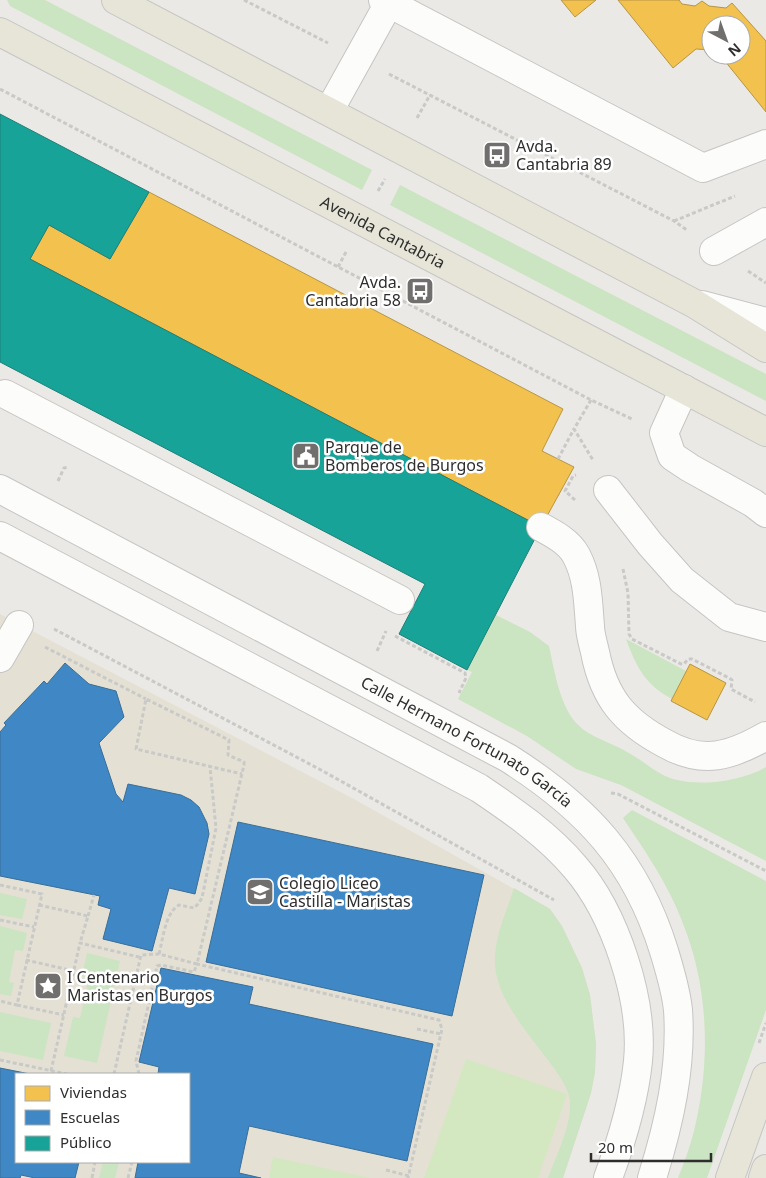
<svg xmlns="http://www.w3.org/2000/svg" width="766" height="1178" font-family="'Noto Sans',sans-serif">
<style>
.education{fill:#e4e1d4;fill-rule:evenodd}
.green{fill:#cbe4c1}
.pitch{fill:#d3e7c0}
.homes{fill:#f2c14e;stroke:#b79544}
.schools{fill:#3f88c5;stroke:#3a6d98}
.public{fill:#17a398;stroke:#1e8078}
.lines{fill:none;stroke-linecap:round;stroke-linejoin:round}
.minor-casing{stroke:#c6c5c4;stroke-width:30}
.major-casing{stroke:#c6c5c4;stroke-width:30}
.path{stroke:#c9c9c8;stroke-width:3;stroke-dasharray:4 2.5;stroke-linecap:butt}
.minor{stroke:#fcfcfb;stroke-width:28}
.major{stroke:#e6e5d7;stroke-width:28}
.labels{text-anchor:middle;stroke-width:5;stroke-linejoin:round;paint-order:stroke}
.poi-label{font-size:16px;fill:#2e2e2e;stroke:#fff;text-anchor:start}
.street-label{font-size:16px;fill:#2e2e2e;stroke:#fff}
</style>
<rect width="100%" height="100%" fill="#ebe9e5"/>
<path class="education" d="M 0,614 L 354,799 L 550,909 L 562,926 L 582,968 L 590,995 L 596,1044 L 595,1072 L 591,1093 L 563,1178 L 0,1178 ZM 16,1074 L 189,1074 L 189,1162 L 16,1162 Z"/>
<g class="green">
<path d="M 7,0 L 45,0 L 372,170 L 362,190 L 10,6 Z"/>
<path d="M 400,185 L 766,374 L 766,401 L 390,205 Z"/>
<path d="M 496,615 L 530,632 L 549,646 C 554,669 558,695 570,715 C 584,737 607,740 627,752 C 643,760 656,774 673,779 C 700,787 742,781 766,767 L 766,861 L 621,785 L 576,769 L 527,736 L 458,699 L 472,672 L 467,670 Z"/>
<path d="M 626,639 L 686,671 L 672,699 C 645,685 636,666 626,639 Z"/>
<path d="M 632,810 L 766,881 L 766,1010 L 707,1178 L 678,1178 C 684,1163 690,1147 694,1131 C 711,1062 709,987 682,921 C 668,884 645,851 623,818 Z"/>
<path d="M 514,888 L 550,909 L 562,926 L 582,968 L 590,995 L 596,1044 L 595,1072 L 591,1093 L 563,1178 L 548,1178 C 556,1156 572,1125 570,1101 C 568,1085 554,1068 544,1055 C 521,1024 488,988 496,947 C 499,927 508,907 514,888 Z"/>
<path d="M 0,893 L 27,899 L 22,919 L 0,915 Z"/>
<path d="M 0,926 L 27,933 L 23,951 L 15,950 L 9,982 L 14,983 L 11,996 L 0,994 Z"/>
<path d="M 87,953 L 120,961 L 97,1063 L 64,1056 L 73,1017 L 80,1018 L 89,978 L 82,976 Z"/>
<path d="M 0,1012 L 51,1023 L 43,1060 L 0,1051 Z"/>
<path d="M 103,1162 L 119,1162 L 115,1178 L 99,1178 Z"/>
</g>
<g class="pitch">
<path d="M 466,1059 L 567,1094 L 538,1178 L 424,1178 Z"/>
<path d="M 273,1157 L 370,1178 L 269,1178 Z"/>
</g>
<g class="homes">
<path d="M 561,0 L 596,0 L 575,17 Z"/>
<path d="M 618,0 L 679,0 L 682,4 L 695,6 L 702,1 L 709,6 L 726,8 L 732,3 L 766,41 L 766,112 L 720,55 L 741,55 L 741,25 L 711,25 L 711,50 L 696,49 L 673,68 Z"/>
<path d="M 149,192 L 563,409 L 542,451 L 574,467 L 541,527 L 30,259 L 49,225 L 110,259 Z"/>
<path d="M 690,664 L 726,683 L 707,720 L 671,701 Z"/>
</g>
<g class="schools">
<path d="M 65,663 L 89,684 L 116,691 L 124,717 L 99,743 L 116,794 L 123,802 L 128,784 L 181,795 L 191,800 L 199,807 L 207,823 L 209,834 L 195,894 L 169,888 L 152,951 L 103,939 L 111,909 L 98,905 L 100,896 L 0,876 L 0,732 L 6,725 L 4,723 L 44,681 L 47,684 Z"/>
<path d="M 238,822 L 484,875 L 452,1016 L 206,962 Z"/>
<path d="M 161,968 L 253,987 L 249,1004 L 433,1044 L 407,1161 L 249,1126 L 239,1173 L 261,1178 L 135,1178 L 138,1162 L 189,1162 L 189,1074 L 158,1074 L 159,1067 L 139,1062 Z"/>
<path d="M 0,1068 L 30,1074 L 16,1074 L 16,1162 L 79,1162 L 75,1178 L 35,1178 L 21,1175 L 20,1178 L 0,1178 Z"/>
</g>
<path class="public" d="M 0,114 L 149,192 L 110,259 L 49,225 L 30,259 L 541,527 L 467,670 L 399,634 L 425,584 L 0,362 Z"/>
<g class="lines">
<defs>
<g id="minor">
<path d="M 383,0 L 703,168 L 766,144"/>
<path d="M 329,111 L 389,3"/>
<path d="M 714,251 L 766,222"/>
<path d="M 702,305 L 766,322"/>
<path d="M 684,389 L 664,433 L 672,456 L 690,468 L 753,503 L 766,513"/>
<path d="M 5,394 L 400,600"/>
<path id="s1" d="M 0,489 L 508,758 C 587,808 636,861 664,951 C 670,971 676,990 678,1010 C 682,1067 669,1124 652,1178"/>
<path d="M 608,490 L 650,544 L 682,580 L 729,617 L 766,627"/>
<path d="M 541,527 C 554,534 569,542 576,555 C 588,577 588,602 590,626 C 590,634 593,643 595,652 C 604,698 624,722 666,744 C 703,765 731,756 766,736"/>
<path d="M 0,536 L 479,788 C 513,811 548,835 575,867 C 615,913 644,1000 638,1061 C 634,1101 622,1140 608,1178"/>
<path d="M 0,658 L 19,625"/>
</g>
<g id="major">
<path d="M 116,0 L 695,304 L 766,348"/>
<path id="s2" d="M 0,32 L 766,432"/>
<path d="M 730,1178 L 766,1077"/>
<path d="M 763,1178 L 766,1169"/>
</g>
</defs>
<use href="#minor" class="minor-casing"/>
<use href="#major" class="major-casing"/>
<g class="path">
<path d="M 244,0 L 328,43"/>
<path d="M 389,74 L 674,221 L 687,230"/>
<path d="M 0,89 L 591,400 L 632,419"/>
<path d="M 417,118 L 430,95"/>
<path d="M 378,191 L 385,179"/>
<path d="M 674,221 L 735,196"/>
<path d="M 338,267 L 346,252"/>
<path d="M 748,271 L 766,283"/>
<path d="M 591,400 L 574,429 L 593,460"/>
<path d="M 558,459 L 574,429"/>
<path d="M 58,481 L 64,468 L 68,467"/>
<path d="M 575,500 L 565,491 L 573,476 L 576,475"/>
<path d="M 623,569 L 628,593 L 629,634 L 632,639 L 681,664 L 684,664 L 688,659 L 692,659 L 729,678 L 732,680 L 731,689 L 755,702"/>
<path d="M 54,629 L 321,770 L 554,900"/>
<path d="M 395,636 L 465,673 L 466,678 L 459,693"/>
<path d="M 45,647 L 146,699"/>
<path d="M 377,651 L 386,631"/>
<path d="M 611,793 L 618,794 L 766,871"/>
<path d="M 0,885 L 42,894 L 17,1005 L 0,1001"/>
<path d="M 39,905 L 88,916 L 80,943"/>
<path d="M 88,916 L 94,895"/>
<path d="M 0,920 L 34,927"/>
<path d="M 159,954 C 163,939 165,913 179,905 L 194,908 L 198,904 L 202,898 L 216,828 L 210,767"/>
<path d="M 26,960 L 74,971"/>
<path d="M 17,1005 L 64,1015"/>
<path d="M 417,1029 L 441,1034"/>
<path d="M 759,1043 L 766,1023"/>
<path d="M 0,1060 L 67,1074"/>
<path d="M 51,1071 L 80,943 L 139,957"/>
<path d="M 114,1074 L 141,955 L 159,954 L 197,964 L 244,765 L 244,762 L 228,755 L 229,740 L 146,699 L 136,749 L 242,774"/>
<path d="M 139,1074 L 136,1061 L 157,966 L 161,965 L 194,972 L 197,964 L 439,1020 L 442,1029 L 408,1178"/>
<path d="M 386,1170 L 409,1176"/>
<path d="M 92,1178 L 95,1162"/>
<path d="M 128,1178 L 132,1162"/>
</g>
<use href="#minor" class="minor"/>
<use href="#major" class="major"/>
</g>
<defs>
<symbol id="bus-square" viewBox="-11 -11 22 22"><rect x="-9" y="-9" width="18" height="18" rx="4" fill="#706f6e" stroke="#fff"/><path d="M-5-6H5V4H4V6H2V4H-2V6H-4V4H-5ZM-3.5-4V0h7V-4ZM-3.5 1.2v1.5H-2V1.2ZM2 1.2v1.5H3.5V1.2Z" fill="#fff"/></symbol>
<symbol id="civic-square" viewBox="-11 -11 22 22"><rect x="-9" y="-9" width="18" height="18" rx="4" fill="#706f6e" stroke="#fff"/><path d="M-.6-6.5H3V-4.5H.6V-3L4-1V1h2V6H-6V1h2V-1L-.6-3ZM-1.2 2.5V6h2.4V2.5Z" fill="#fff"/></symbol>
<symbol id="school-square" viewBox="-11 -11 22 22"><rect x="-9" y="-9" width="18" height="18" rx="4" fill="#706f6e" stroke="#fff"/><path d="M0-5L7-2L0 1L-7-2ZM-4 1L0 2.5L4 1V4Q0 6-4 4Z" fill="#fff"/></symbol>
<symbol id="sight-square" viewBox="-11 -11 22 22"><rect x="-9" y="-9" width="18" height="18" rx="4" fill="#706f6e" stroke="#fff"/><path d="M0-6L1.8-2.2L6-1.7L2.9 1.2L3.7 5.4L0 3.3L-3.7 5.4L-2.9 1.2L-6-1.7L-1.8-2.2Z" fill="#fff"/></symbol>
</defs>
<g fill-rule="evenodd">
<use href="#bus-square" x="481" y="139" width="32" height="32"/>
<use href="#bus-square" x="404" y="275" width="32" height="32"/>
<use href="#civic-square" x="290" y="440" width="32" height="32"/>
<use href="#school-square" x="244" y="876" width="32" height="32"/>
<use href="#sight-square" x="32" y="970" width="32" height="32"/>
</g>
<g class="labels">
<g class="poi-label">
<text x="516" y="152">Avda.<tspan x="516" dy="18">Cantabria 89</tspan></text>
<text x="401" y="288" text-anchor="end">Avda.<tspan x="401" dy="18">Cantabria 58</tspan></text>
<text x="325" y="453">Parque de<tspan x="325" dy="18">Bomberos de Burgos</tspan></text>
<text x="279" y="889">Colegio Liceo<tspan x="279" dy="18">Castilla - Maristas</tspan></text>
<text x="67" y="983">I Centenario<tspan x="67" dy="18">Maristas en Burgos</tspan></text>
</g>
<g class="street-label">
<text dy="6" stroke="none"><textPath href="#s2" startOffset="432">Avenida Cantabria</textPath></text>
<text dy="6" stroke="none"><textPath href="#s1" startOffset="531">Calle Hermano Fortunato García</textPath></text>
</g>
</g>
<rect x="15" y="1073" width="175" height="90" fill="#ffffff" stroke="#ababab"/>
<rect x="25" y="1086" width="25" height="15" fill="#f2c14e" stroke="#ababab"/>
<text x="60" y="1098" font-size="15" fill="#2e2e2e">Viviendas</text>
<rect x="25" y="1110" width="25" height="15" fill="#3f88c5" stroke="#ababab"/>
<text x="60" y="1123" font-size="15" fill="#2e2e2e">Escuelas</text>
<rect x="25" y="1136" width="25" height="15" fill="#17a398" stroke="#ababab"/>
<text x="60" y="1148" font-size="15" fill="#2e2e2e">Público</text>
<g transform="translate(726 40) rotate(139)"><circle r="24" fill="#ffffff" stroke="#ababab"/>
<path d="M0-4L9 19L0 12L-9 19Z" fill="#706f6e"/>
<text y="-8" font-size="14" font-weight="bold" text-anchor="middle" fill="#2e2e2e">N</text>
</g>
<path d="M591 1153v8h120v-8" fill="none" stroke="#2e2e2e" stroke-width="2.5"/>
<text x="598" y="1153" font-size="15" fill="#2e2e2e" stroke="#ffffff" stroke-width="4" paint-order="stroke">20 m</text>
</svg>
